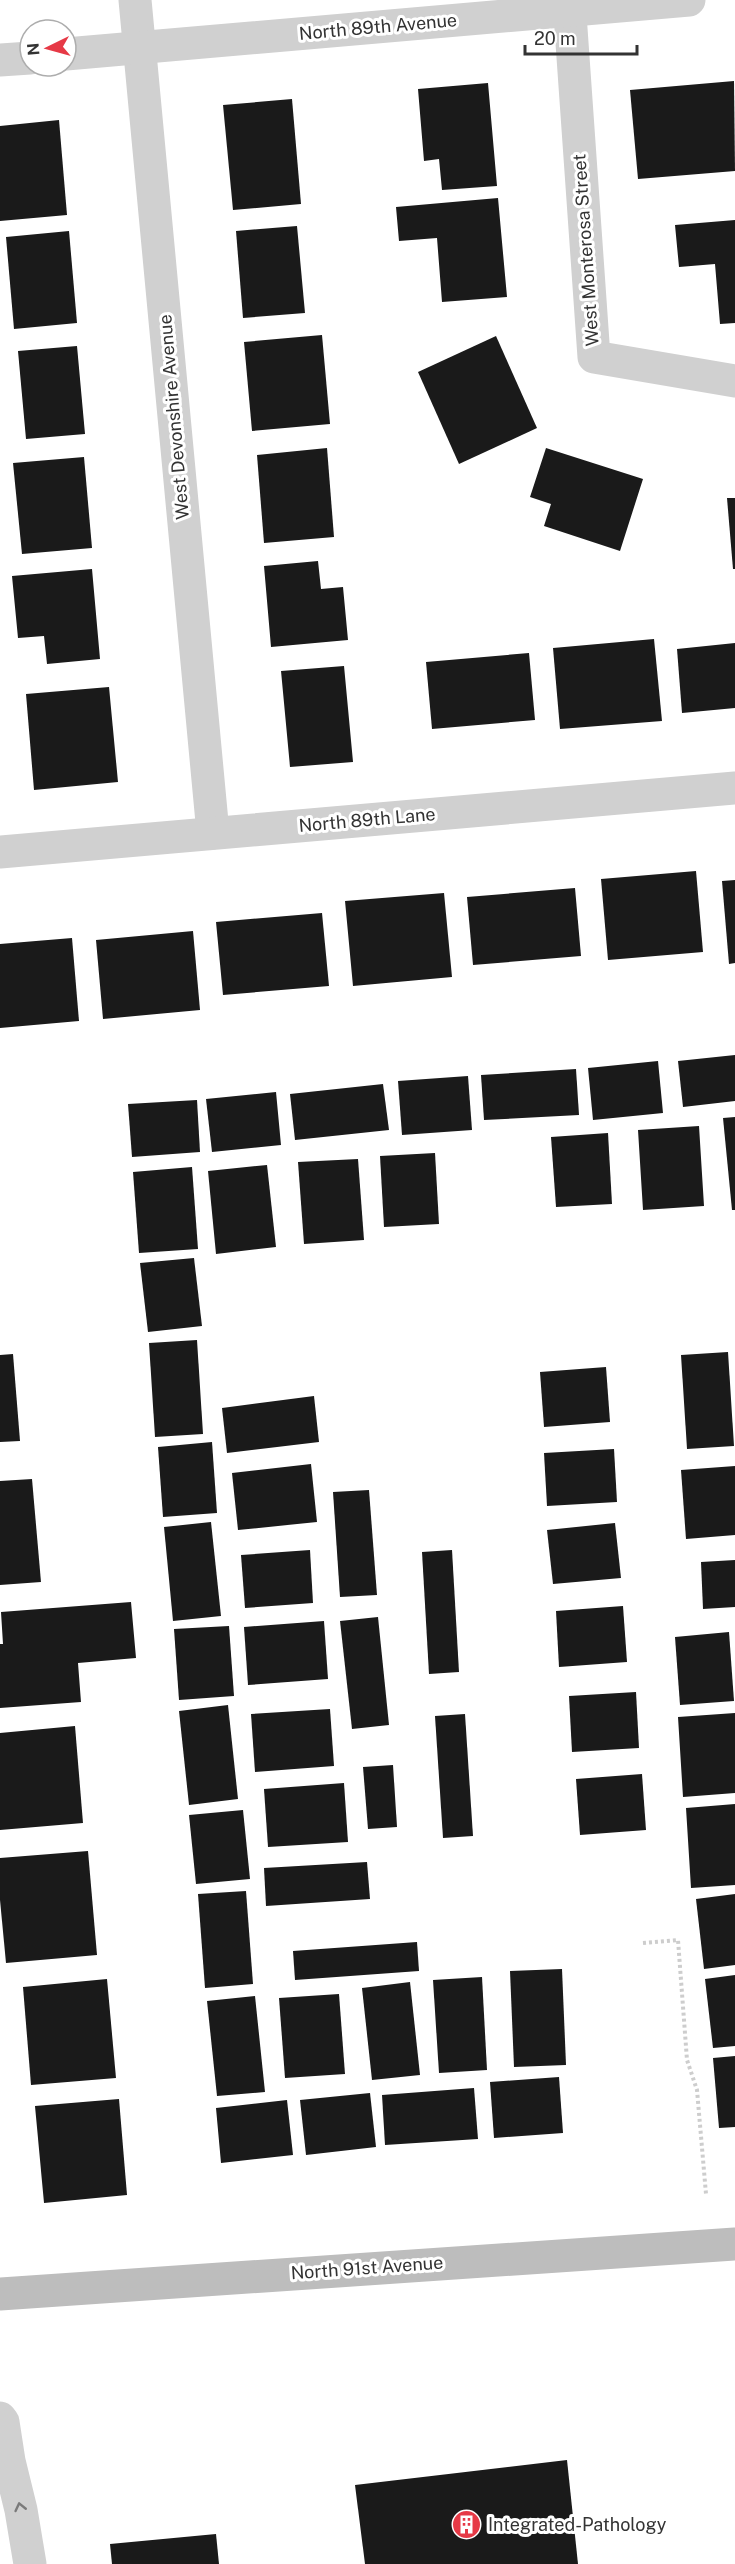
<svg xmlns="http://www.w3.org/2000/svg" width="735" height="2564" font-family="'Public Sans',sans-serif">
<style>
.building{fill:#1a1a1a}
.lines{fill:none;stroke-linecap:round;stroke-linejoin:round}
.path{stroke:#cdcdcd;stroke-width:4;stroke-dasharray:3 3;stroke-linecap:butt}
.street{stroke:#d0d0d0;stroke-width:33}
.secondary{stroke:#bdbdbd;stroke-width:33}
.oneway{stroke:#7a7a7a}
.labels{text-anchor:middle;stroke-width:6;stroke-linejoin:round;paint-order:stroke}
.street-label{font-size:18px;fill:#333;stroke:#fff}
.poi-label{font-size:18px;fill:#333;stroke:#fff;text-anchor:start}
</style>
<rect width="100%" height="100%" fill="#fff"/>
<g class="building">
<path d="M 734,81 L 735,171 L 638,179 L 630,90 Z"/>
<path d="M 488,83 L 497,186 L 442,190 L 439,159 L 424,161 L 418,89 Z"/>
<path d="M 292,99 L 301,204 L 233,210 L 223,105 Z"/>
<path d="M 59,120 L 67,215 L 0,221 L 0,126 Z"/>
<path d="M 498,198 L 507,297 L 442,302 L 437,238 L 399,241 L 396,207 Z"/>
<path d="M 735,220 L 735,323 L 720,324 L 715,264 L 679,267 L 675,225 Z"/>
<path d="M 297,226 L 305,313 L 243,318 L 236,231 Z"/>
<path d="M 69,231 L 77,323 L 14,329 L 6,237 Z"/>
<path d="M 322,335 L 330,424 L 252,431 L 244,342 Z"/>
<path d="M 496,336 L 537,428 L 459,464 L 418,372 Z"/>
<path d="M 77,346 L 85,434 L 26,439 L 18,351 Z"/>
<path d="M 327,448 L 334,537 L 264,543 L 257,455 Z"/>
<path d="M 546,448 L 643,479 L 620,551 L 544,526 L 551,504 L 530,497 Z"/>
<path d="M 84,457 L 92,548 L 22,554 L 13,463 Z"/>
<path d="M 727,498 L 735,498 L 735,569 L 733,569 Z"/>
<path d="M 318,561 L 321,589 L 343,587 L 348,640 L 271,647 L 264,566 Z"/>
<path d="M 92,569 L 100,659 L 47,664 L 44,636 L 18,638 L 12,576 Z"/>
<path d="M 654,639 L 662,721 L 560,729 L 553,648 Z"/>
<path d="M 735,643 L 735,708 L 682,713 L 677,649 Z"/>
<path d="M 529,653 L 535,720 L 432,729 L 426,662 Z"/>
<path d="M 344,666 L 353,762 L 290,767 L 281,671 Z"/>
<path d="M 109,687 L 118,782 L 34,790 L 26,694 Z"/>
<path d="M 696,871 L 703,952 L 608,960 L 601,879 Z"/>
<path d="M 735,880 L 735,963 L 729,964 L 722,881 Z"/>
<path d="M 575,888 L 581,956 L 473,965 L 467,897 Z"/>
<path d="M 444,893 L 452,977 L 353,986 L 345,901 Z"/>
<path d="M 322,913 L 329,986 L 223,995 L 216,922 Z"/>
<path d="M 193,931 L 200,1010 L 103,1019 L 96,940 Z"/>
<path d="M 72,938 L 79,1021 L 0,1028 L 0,944 Z"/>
<path d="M 735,1055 L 735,1101 L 683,1107 L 678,1061 Z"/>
<path d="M 658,1061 L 663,1113 L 593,1120 L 588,1068 Z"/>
<path d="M 576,1069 L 579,1115 L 484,1120 L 481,1075 Z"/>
<path d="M 468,1076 L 472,1130 L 402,1135 L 398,1081 Z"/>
<path d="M 383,1084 L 389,1130 L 295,1140 L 290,1094 Z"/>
<path d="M 276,1092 L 281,1145 L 212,1152 L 206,1099 Z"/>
<path d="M 197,1100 L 200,1152 L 132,1157 L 128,1104 Z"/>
<path d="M 735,1117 L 735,1210 L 732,1210 L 723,1118 Z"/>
<path d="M 699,1126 L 704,1206 L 643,1210 L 638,1130 Z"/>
<path d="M 608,1133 L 612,1204 L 556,1207 L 551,1137 Z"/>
<path d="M 435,1153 L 439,1224 L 384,1227 L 380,1156 Z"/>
<path d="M 358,1159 L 364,1240 L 304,1244 L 298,1162 Z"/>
<path d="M 267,1165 L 276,1247 L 216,1254 L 208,1171 Z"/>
<path d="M 192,1167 L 198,1249 L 139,1253 L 133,1172 Z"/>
<path d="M 194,1258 L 202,1326 L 148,1332 L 140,1263 Z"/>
<path d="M 197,1340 L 203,1434 L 155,1437 L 149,1343 Z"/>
<path d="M 728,1352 L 734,1446 L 687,1449 L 681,1355 Z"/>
<path d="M 13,1354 L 20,1441 L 0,1442 L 0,1355 Z"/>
<path d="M 606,1367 L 610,1422 L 544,1427 L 540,1372 Z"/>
<path d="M 314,1396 L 319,1442 L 227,1453 L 222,1408 Z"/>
<path d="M 212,1442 L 217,1513 L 163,1517 L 158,1447 Z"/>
<path d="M 614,1449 L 617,1502 L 547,1506 L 544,1453 Z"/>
<path d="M 311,1464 L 317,1522 L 238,1530 L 232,1473 Z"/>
<path d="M 735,1466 L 735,1535 L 686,1539 L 681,1470 Z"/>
<path d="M 32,1479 L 41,1582 L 0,1585 L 0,1481 Z"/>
<path d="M 369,1490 L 377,1595 L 340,1597 L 333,1492 Z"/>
<path d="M 211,1522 L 221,1616 L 173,1621 L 164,1527 Z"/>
<path d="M 615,1523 L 621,1578 L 553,1584 L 547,1530 Z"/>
<path d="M 310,1550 L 313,1603 L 245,1608 L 241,1555 Z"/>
<path d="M 452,1550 L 459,1672 L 429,1674 L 422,1552 Z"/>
<path d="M 735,1560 L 735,1607 L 703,1609 L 701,1562 Z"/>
<path d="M 131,1602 L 136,1658 L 78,1663 L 81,1702 L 0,1708 L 0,1644 L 3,1644 L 1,1612 Z"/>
<path d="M 623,1606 L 627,1662 L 559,1667 L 556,1611 Z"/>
<path d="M 378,1617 L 389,1725 L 352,1729 L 340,1621 Z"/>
<path d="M 324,1621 L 328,1679 L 248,1685 L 244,1627 Z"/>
<path d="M 229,1626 L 234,1696 L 179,1700 L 174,1629 Z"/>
<path d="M 729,1632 L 734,1701 L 680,1705 L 675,1637 Z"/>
<path d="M 636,1692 L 639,1748 L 572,1752 L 569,1696 Z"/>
<path d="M 228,1705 L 238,1799 L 189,1805 L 179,1711 Z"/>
<path d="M 330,1709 L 334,1766 L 255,1772 L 251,1714 Z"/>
<path d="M 735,1713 L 735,1793 L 683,1797 L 678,1717 Z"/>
<path d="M 465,1714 L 473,1836 L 443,1838 L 435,1716 Z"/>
<path d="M 75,1726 L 83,1823 L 0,1830 L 0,1733 Z"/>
<path d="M 393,1765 L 397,1827 L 368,1829 L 363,1767 Z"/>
<path d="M 642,1774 L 646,1830 L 580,1835 L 576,1779 Z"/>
<path d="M 344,1783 L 348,1842 L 268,1847 L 264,1789 Z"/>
<path d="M 735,1804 L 735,1885 L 691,1888 L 686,1808 Z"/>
<path d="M 243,1810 L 250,1879 L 196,1884 L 189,1815 Z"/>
<path d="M 88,1851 L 97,1955 L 6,1963 L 0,1900 L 0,1858 Z"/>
<path d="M 367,1862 L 370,1899 L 266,1906 L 264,1868 Z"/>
<path d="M 246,1891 L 253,1984 L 205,1988 L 198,1894 Z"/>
<path d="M 735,1894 L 735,1965 L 704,1969 L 696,1899 Z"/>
<path d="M 417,1942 L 419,1971 L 295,1980 L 293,1951 Z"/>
<path d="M 562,1969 L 566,2065 L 514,2067 L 510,1971 Z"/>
<path d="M 735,1975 L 735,2046 L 713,2048 L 705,1979 Z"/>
<path d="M 482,1977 L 487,2070 L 439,2073 L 433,1980 Z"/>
<path d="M 107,1979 L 116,2078 L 31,2085 L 23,1987 Z"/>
<path d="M 410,1982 L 420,2075 L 372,2080 L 362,1988 Z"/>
<path d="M 339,1994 L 345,2074 L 285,2078 L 279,1998 Z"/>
<path d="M 255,1996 L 265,2092 L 217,2096 L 207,2001 Z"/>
<path d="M 735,2056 L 735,2127 L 719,2128 L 713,2058 Z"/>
<path d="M 559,2077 L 563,2133 L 494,2138 L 490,2082 Z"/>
<path d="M 474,2088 L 478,2139 L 385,2145 L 382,2095 Z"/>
<path d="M 370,2093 L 376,2147 L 306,2155 L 300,2100 Z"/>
<path d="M 119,2099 L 127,2195 L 44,2203 L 35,2106 Z"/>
<path d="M 287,2100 L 293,2155 L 221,2163 L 216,2108 Z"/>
<path d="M 567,2460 L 578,2564 L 365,2564 L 355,2485 Z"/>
<path d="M 216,2534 L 219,2564 L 112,2564 L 110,2544 Z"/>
</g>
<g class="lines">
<path class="path" d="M 643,1943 L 678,1940 L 687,2060 L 697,2090 L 706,2194"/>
<g class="street">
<path d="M 135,0 L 213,833"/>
<path d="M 569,0 L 594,357 L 735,381"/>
<path d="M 66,54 L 689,0"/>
<path d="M 0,60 L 30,58"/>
<path d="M 0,852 L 735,788"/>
<path d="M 0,2418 L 3,2422 L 9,2461 L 21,2510 L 30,2564"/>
</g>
<path class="secondary" d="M 0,2294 L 735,2244"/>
</g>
<defs><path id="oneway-chevron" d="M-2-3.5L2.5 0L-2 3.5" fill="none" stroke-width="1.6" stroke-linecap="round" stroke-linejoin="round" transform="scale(1.5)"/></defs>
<use class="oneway" href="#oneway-chevron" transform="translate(20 2507) rotate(-103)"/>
<defs>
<symbol id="building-disc" viewBox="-11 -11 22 22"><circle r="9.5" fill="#e63946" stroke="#fff"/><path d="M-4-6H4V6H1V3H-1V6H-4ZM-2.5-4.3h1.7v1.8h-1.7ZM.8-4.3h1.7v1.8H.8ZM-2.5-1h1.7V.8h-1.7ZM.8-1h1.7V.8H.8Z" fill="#fff"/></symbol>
</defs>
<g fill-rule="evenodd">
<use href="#building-disc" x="450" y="2508" width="33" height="33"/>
</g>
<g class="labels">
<g class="street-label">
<text transform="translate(378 27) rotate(-5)" y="6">North 89th Avenue</text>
<text transform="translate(586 250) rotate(-94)" y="6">West Monterosa Street</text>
<text transform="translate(174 417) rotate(-95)" y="6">West Devonshire Avenue</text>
<text transform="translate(367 820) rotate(-5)" y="6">North 89th Lane</text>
<text transform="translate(367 2268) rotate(-4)" y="6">North 91st Avenue</text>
</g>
<g class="poi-label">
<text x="488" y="2531">Integrated-Pathology</text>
</g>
</g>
<g transform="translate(48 48) rotate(265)"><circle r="28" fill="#ffffff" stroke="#adadad" stroke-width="1.5"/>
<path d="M0-4.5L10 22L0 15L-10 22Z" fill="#e63946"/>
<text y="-9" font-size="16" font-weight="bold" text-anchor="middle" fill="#333333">N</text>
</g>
<path d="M525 45v9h112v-9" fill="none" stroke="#333333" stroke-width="3"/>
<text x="534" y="45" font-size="18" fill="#333333" stroke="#ffffff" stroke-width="4.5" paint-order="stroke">20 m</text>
</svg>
